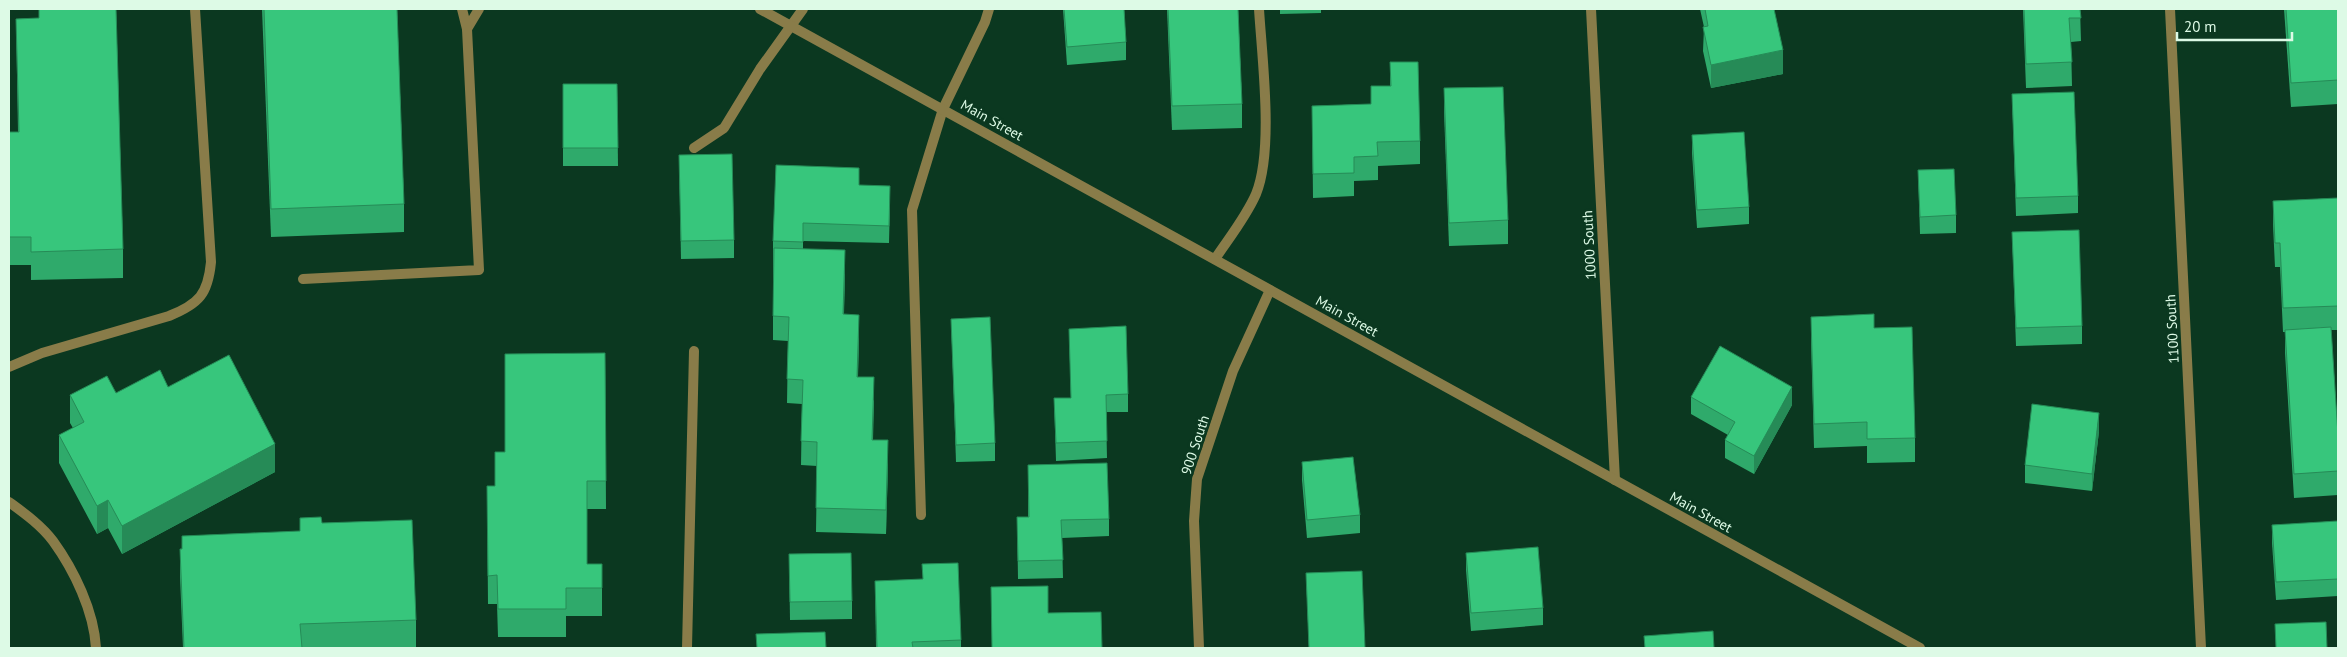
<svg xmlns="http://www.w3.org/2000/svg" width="2347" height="657" font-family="'PT Sans',sans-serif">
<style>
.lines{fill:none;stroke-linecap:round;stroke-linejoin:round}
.service{stroke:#897c49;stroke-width:10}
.minor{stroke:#897c49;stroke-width:10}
.tertiary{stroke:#897c49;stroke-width:10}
.wall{fill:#2faa6b}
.shaded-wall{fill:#268b57}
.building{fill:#37c67c;stroke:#268b57}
.labels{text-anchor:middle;stroke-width:5;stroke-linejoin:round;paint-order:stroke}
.street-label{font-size:14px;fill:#ddfae6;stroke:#0b3820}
</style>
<rect width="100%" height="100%" fill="#0b3820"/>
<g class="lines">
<g class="service">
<path d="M 467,29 L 479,9"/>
<path d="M 694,148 L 724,128 L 760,69 L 803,9"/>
<path d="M 1215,259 C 1229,238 1246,217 1256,194 C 1274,150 1262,58 1259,9"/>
<path d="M 303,279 L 479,270 L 467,29 L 462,9"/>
<path d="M 9,367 L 42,353 L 169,316 C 199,304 208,294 211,262 L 195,9"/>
<path d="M 9,502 C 24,513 41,525 53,541 C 74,570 94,611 96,648"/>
<path d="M 921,515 L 912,210 L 943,109 L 985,22 L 989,9"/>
<path d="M 687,648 L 694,351"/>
</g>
<g class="minor">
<path d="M 1591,9 L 1615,480"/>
<path d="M 2170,9 L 2201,648"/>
<path d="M 1199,648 L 1194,521 L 1197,479 L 1233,371 L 1270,290"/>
</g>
<path class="tertiary" d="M 760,9 L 1920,648"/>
</g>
<g class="wall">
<path d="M 39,9 L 116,9 L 123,249 L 123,278 L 31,280 L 31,265 L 9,265 L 9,132 L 18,132 L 16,19 L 39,18 Z"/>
<path d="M 262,9 L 397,9 L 404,204 L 404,232 L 271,237 Z"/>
<path d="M 1063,9 L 1124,9 L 1126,42 L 1126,60 L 1067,65 Z"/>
<path d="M 1167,9 L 1238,9 L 1242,104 L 1242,128 L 1172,130 Z"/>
<path d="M 1280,9 L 1321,9 L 1321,13 L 1280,14 Z"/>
<path d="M 1700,9 L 1774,9 L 1783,74 L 1711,88 L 1703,51 L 1704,27 Z"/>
<path d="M 2023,9 L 2080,9 L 2081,41 L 2071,42 L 2072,86 L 2026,88 Z"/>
<path d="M 2284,9 L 2338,9 L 2338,104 L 2291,107 Z"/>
<path d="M 1390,62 L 1420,141 L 1420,164 L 1378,166 L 1378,180 L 1354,181 L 1354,196 L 1313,198 L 1312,106 L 1371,104 L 1390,86 Z"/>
<path d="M 563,84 L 617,84 L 618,166 L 563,166 Z"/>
<path d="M 1444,88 L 1508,220 L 1508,244 L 1449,246 L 1444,112 Z"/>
<path d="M 2012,94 L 2078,196 L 2078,213 L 2016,216 Z"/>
<path d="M 1692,135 L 1749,207 L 1749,224 L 1697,228 L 1692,153 Z"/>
<path d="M 679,155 L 734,240 L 734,258 L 681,259 Z"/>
<path d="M 1918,170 L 1956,215 L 1956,233 L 1920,234 Z"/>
<path d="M 859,185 L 890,204 L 889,243 L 803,241 L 803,249 L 845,274 L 844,314 L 859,339 L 858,377 L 874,401 L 873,440 L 888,464 L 886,534 L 816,532 L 817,466 L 801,465 L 802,404 L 787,403 L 788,341 L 773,340 L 773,241 Z"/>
<path d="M 2338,198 L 2338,330 L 2331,330 L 2338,435 L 2338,495 L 2294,498 L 2285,353 L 2285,332 L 2283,332 L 2280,267 L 2275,267 L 2273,225 L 2273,201 Z"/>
<path d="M 2012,232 L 2082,326 L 2082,344 L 2016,346 Z"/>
<path d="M 1811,317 L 1874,328 L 1915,438 L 1915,462 L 1867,463 L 1867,446 L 1814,448 L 1811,340 Z"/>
<path d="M 951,319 L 995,443 L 995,461 L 956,462 Z"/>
<path d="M 1069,329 L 1128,394 L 1128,412 L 1106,412 L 1107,458 L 1056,461 L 1054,398 L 1071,398 Z"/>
<path d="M 605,353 L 606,509 L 587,509 L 587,564 L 602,564 L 602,616 L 566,616 L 566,637 L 498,637 L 497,604 L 488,604 L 487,486 L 495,486 L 505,452 Z"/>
<path d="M 168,387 L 275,472 L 122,554 L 108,528 L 97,534 L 59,463 L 59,435 L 73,428 L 70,423 L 70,395 L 116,393 Z"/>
<path d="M 1691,397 L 1792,405 L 1754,474 L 1725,458 L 1725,440 L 1728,435 L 1691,414 Z"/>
<path d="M 2099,431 L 2092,491 L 2025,483 L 2025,465 Z"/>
<path d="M 1302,462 L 1360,515 L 1360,533 L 1307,538 L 1302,480 Z"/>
<path d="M 1028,465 L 1109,519 L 1109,536 L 1062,538 L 1063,578 L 1018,579 L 1017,517 L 1028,517 Z"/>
<path d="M 300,518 L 322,523 L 416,620 L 416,648 L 183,648 L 180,577 L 180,549 L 300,531 Z"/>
<path d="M 2338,521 L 2338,596 L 2276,600 L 2272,543 L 2272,525 Z"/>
<path d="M 1466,553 L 1543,608 L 1543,625 L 1471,631 L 1466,570 Z"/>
<path d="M 789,554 L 852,601 L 852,619 L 790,620 Z"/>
<path d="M 1306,573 L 1365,648 L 1309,648 Z"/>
<path d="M 875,581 L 961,640 L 961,648 L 876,648 Z"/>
</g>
<g class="shaded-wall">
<path d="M 1783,50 L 1783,74 L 1711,88 L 1711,65 Z"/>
<path d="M 845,250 L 845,274 L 843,338 L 843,314 Z"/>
<path d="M 859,315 L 859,339 L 857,401 L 857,377 Z"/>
<path d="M 1792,387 L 1792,405 L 1754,474 L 1754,456 Z"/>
<path d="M 2099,413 L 2099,431 L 2092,491 L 2092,474 Z"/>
<path d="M 888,440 L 888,464 L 886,534 L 886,510 Z"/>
<path d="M 275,444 L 275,472 L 122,554 L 122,526 Z"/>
<path d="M 108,500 L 108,528 L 97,534 L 97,506 Z"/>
</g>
<g class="building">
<path d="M 39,9 L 116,9 L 123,249 L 31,252 L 31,237 L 9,237 L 9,132 L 19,132 L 16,19 L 39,18 Z"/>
<path d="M 264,9 L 397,9 L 404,204 L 271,209 Z"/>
<path d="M 1064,9 L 1124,9 L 1126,42 L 1067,47 Z"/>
<path d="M 1168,9 L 1238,9 L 1242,104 L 1172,106 Z"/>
<path d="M 1705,9 L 1774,9 L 1783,50 L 1711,65 L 1703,27 L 1708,26 Z"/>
<path d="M 2024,9 L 2080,9 L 2081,18 L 2069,18 L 2072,62 L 2026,64 Z"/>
<path d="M 2286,9 L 2338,9 L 2338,80 L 2291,83 Z"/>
<path d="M 1390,62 L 1418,62 L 1420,141 L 1377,142 L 1378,156 L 1354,157 L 1354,173 L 1313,174 L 1312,106 L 1371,104 L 1371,86 L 1391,86 Z"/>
<path d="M 563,84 L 617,84 L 618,148 L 563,148 Z"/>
<path d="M 1503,87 L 1508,220 L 1449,223 L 1444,88 Z"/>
<path d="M 2074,92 L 2078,196 L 2016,198 L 2012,94 Z"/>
<path d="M 1744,132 L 1749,207 L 1697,210 L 1692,135 Z"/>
<path d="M 732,154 L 734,240 L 681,241 L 679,155 Z"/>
<path d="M 776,165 L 859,168 L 859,185 L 890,186 L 889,226 L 803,223 L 803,242 L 773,241 Z"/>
<path d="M 1954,169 L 1956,215 L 1920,217 L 1918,170 Z"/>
<path d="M 2338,198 L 2338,306 L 2283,308 L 2280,243 L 2275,243 L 2273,201 Z"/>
<path d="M 2079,230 L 2082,326 L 2016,328 L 2012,232 Z"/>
<path d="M 774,248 L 845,250 L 843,314 L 859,315 L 857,377 L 874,377 L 872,440 L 888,440 L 886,510 L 816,508 L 817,442 L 801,441 L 803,380 L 787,379 L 789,317 L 773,316 Z"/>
<path d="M 1874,314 L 1874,328 L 1912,327 L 1915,438 L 1867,439 L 1867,422 L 1814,424 L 1811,317 Z"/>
<path d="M 990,317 L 995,443 L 956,445 L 951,319 Z"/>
<path d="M 1126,326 L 1128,394 L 1106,395 L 1107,441 L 1056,443 L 1054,398 L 1071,398 L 1069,329 Z"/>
<path d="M 2331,327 L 2338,435 L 2338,471 L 2294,474 L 2285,330 Z"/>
<path d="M 1720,346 L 1792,387 L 1754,456 L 1725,440 L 1735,422 L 1691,397 Z"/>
<path d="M 605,353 L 606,481 L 587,481 L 587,564 L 602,564 L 602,588 L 566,588 L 566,609 L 498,609 L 497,575 L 488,576 L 487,486 L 495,486 L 495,452 L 505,452 L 505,354 Z"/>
<path d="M 229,355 L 275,444 L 122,526 L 108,500 L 97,506 L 59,435 L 84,422 L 70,395 L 107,376 L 116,393 L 160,370 L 168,387 Z"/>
<path d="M 2032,404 L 2099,413 L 2092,474 L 2025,465 Z"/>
<path d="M 1353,457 L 1360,515 L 1307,520 L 1302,462 Z"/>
<path d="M 1107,463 L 1109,519 L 1061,520 L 1063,560 L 1018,561 L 1017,517 L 1029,517 L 1028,465 Z"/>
<path d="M 321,517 L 322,523 L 412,520 L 416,620 L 300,624 L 302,648 L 184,648 L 180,549 L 182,549 L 182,536 L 300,531 L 300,518 Z"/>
<path d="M 2338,521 L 2338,579 L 2276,582 L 2272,525 Z"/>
<path d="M 1538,547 L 1543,608 L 1471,613 L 1466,553 Z"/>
<path d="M 851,553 L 852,601 L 790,602 L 789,554 Z"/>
<path d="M 958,563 L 961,640 L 912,642 L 913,648 L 877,648 L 875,581 L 923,579 L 922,564 Z"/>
<path d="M 1362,571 L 1365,648 L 1309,648 L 1306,573 Z"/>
<path d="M 1048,586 L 1048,613 L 1101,612 L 1102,648 L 992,648 L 991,587 Z"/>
<path d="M 2326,622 L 2327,648 L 2276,648 L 2275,624 Z"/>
<path d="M 1713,631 L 1714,648 L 1645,648 L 1644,636 Z"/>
<path d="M 825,632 L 826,648 L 757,648 L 756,634 Z"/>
</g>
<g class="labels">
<g class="street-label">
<text transform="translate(992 120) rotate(29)" y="5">Main Street</text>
<text transform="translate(1589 245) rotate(-93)" y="5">1000 South</text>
<text transform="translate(1347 316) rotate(29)" y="5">Main Street</text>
<text transform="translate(2172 329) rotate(-93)" y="5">1100 South</text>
<text transform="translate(1195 445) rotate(-72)" y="5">900 South</text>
<text transform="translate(1701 512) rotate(29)" y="5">Main Street</text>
</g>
</g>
<rect width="2347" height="657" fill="none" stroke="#ddfae6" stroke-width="20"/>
<path d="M2177 32v8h115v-8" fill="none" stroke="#ddfae6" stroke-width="2.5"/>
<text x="2184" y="32" font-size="15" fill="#ddfae6" stroke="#0b3820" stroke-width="4" paint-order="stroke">20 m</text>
</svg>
